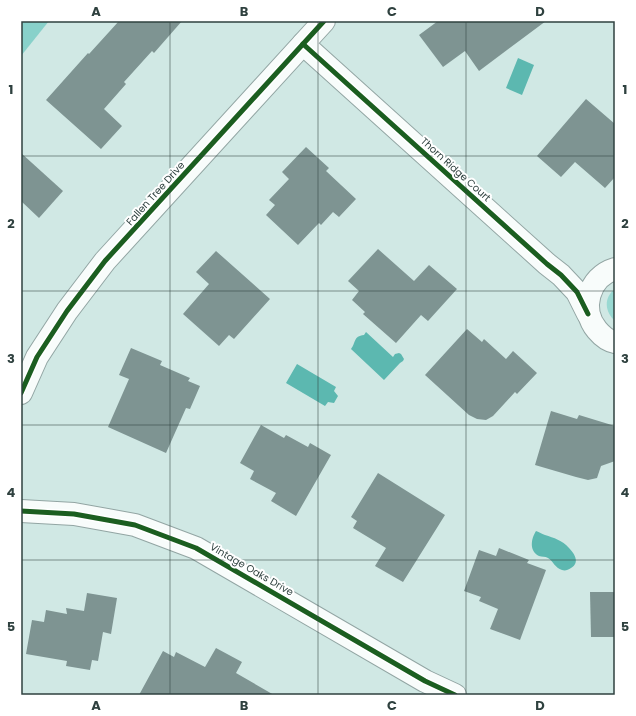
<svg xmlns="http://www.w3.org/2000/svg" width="636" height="716" font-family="Poppins,sans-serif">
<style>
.green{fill:#99d9d2}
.forest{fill:#88d1ca}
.water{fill:#5cb8b0}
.building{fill:#7e9492}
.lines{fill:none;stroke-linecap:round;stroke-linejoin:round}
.minor-casing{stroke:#92a5a3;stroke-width:24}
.minor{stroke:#f8fcfb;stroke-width:22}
.cycleway-casing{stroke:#fff;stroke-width:8}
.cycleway{stroke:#1b5e20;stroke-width:5}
.grid{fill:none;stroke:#2f413f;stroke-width:1;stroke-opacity:0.55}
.labels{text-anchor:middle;stroke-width:4;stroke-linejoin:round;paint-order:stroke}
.street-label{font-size:10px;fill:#2f413f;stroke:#fff}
.neatline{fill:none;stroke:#2f413f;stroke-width:1.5}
.grid-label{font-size:13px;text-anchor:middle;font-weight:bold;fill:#2f413f}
</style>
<rect width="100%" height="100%" fill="#d0e8e4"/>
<path class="green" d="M 615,289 L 615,321 C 605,312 603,298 615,289 Z"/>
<path class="forest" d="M 21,21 L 49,21 L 21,56 Z"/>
<g class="water">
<path d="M 518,58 L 534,65 L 522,95 L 506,88 Z"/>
<path d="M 366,332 L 393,357 L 395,354 L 399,353 L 401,354 L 404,359 L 403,361 L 400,363 L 384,380 L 351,349 C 356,343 353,336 364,335 Z"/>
<path d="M 297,364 L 336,387 L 334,391 L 338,396 L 334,403 L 328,402 L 325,406 L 286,383 Z"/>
<path d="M 536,531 C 540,532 541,534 545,535 C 554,538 562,540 569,548 C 575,554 580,563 571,568 C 568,570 565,571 562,570 C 555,568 553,561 548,558 C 545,556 542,557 539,556 C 529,551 531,539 536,531 Z"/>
</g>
<g class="building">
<path d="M 119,21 L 182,21 L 154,53 L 152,51 L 124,82 L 126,84 L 104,109 L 122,126 L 101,149 L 46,100 L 88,53 L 89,54 Z"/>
<path d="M 438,21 L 546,21 L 479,71 L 465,51 L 443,67 L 419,35 Z"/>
<path d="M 586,99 L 615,124 L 615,177 L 605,188 L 575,162 L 561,177 L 537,156 Z"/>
<path d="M 306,147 L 329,168 L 326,171 L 356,199 L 339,217 L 333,212 L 321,225 L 319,223 L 298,245 L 266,215 L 275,205 L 269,200 L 289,179 L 282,172 Z"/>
<path d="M 21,153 L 63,191 L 39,218 L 21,201 Z"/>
<path d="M 378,249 L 414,281 L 429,265 L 457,289 L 428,321 L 421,315 L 396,343 L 363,314 L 365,312 L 352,300 L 359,291 L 348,281 Z"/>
<path d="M 216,251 L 270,299 L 234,339 L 229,335 L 219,346 L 183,314 L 209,284 L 196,272 Z"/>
<path d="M 467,329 L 482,342 L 484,339 L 506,359 L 513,351 L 537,373 L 517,394 L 515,392 L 493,416 L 486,420 L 477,419 L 469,415 L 425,375 Z"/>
<path d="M 131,348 L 162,361 L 160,365 L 190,378 L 188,381 L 200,386 L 190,409 L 186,408 L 166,453 L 108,427 L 129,379 L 119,375 Z"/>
<path d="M 551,411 L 577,419 L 579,415 L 615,426 L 615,461 L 601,466 L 597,478 L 588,480 L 576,477 L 535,465 Z"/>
<path d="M 261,425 L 284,438 L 286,435 L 308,447 L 310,443 L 331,455 L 296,516 L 271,501 L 276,493 L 250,479 L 254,471 L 240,463 Z"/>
<path d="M 378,473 L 445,515 L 403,582 L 375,566 L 386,548 L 353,528 L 357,521 L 351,517 Z"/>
<path d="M 499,548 L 529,560 L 527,563 L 546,570 L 520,640 L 490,629 L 498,609 L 479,601 L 481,597 L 464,591 L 479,550 L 496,556 Z"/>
<path d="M 590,592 L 615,592 L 615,637 L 591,637 Z"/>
<path d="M 87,593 L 117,598 L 111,634 L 103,632 L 98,661 L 92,660 L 90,670 L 66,666 L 67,661 L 26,654 L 32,620 L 44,622 L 46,610 L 67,614 L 66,608 L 84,611 Z"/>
<path d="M 216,648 L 242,662 L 236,673 L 274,695 L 139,695 L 163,651 L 174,657 L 176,652 L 205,667 Z"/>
</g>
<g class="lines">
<defs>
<g id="minor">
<path d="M 303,44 L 547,264 L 561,275 L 577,292 L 588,314"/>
<path d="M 615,269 C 588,277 580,310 597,330 C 602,336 608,341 615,342"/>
<path d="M 21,393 L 37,357 L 67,311 L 105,261 L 324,21"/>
<path d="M 21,511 L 74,514 L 135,525 L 196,548 L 425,681 L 455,695"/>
</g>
</defs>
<use href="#minor" class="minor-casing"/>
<use href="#minor" class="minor"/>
<defs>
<g id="cycleway">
<path d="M 303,44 L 547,264 L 561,275 L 577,292 L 588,314"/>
<path d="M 21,393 L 37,357 L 67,311 L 105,261 L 324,21"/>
<path d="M 21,511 L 74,514 L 135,525 L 196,548 L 425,681 L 455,695"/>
</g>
</defs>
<use href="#cycleway" class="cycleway-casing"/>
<use href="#cycleway" class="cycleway"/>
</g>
<path class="grid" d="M 170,21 L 170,695M 318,21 L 318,695M 466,21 L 466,695M 21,156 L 615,156M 21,291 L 615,291M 21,425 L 615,425M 21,560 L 615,560"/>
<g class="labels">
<g class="street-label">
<text transform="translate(456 169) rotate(42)" y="4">Thorn Ridge Court</text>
<text transform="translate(155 193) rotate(-48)" y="4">Fallen Tree Drive</text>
<text transform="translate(252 569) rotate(30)" y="4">Vintage Oaks Drive</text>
</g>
</g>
<rect width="636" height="716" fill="none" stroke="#ffffff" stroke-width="44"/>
<rect x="22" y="22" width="592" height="672" class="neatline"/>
<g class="grid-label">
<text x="96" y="16">A</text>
<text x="244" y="16">B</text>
<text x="392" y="16">C</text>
<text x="540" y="16">D</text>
<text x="11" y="94">1</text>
<text x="625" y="94">1</text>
<text x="11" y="228">2</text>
<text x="625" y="228">2</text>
<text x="11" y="363">3</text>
<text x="625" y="363">3</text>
<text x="11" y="497">4</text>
<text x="625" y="497">4</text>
<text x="11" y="631">5</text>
<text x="625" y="631">5</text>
<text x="96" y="710">A</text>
<text x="244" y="710">B</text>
<text x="392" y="710">C</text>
<text x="540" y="710">D</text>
</g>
</svg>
